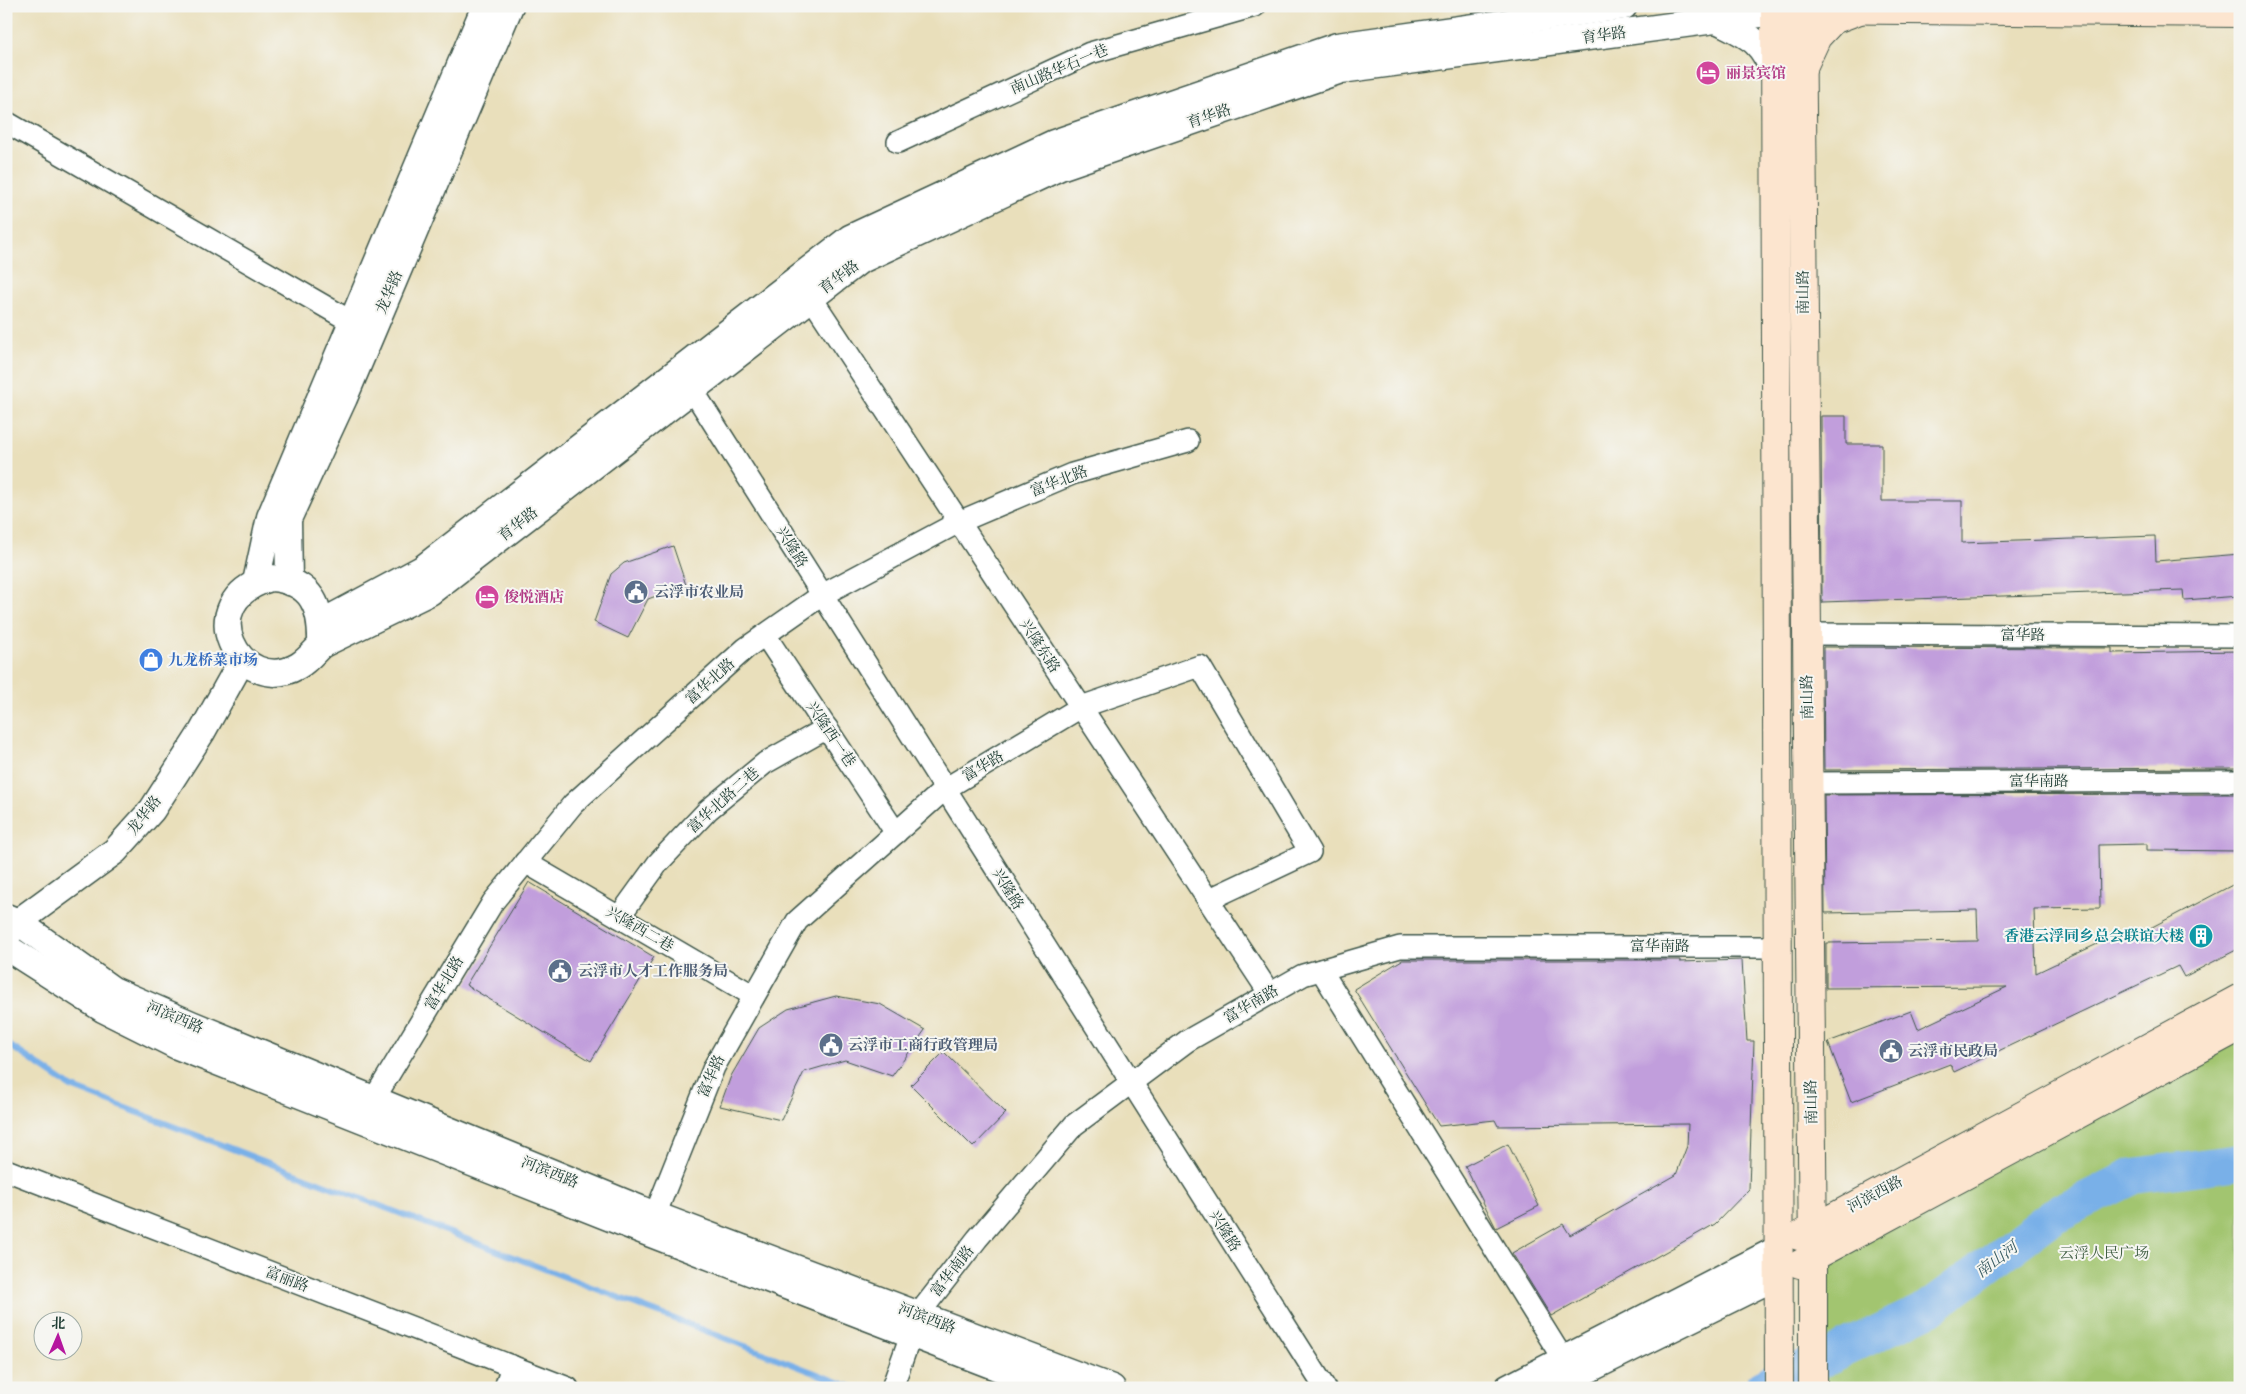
<svg xmlns="http://www.w3.org/2000/svg" width="2246" height="1394" font-family="Alegreya,'Noto Serif SC',serif">
<style>
.green{fill:#a2c56f;stroke:#608152}
.lines{fill:none;stroke-linecap:round;stroke-linejoin:round}
.stream{stroke:#79b0e8;stroke-width:6}
.river{stroke:#79b0e8;stroke-width:36}
.building{fill:#c19edc}
.minor-casing{stroke:#3d5548;stroke-width:24}
.tertiary-casing{stroke:#3d5548;stroke-width:29}
.secondary-casing{stroke:#3d5548;stroke-width:30}
.minor{stroke:#fff;stroke-width:21}
.tertiary{stroke:#fff;stroke-width:26}
.secondary{stroke:#fce5cf;stroke-width:28}
.labels{text-anchor:middle;stroke-width:4;stroke-linejoin:round;paint-order:stroke}
.street-label{font-size:15px;fill:#1f3d34;stroke:#f6f6f2}
.hotel-label{font-size:15px;font-weight:bold;fill:#b23c85;stroke:#f6f6f2;text-anchor:start}
.service-label{font-size:15px;font-weight:bold;fill:#4e5e75;stroke:#f6f6f2;text-anchor:start}
.shop-label{font-size:15px;font-weight:bold;fill:#366cbe;stroke:#f6f6f2;text-anchor:start}
.culture-label{font-size:15px;font-weight:bold;fill:#0d838f;stroke:#f6f6f2;text-anchor:end}
.park-label{font-size:15px;fill:#405f43;stroke:#f6f6f2}
.water-label{font-size:16px;font-style:italic;fill:#365a61;stroke:#f6f6f2}
</style>
<rect width="100%" height="100%" fill="#f6f6f2"/>
<filter id="ink" filterUnits="userSpaceOnUse"><feTurbulence type="fractalNoise" baseFrequency=".02" numOctaves="2"/><feDisplacementMap in="SourceGraphic" scale="10" xChannelSelector="R" yChannelSelector="G"/><feConvolveMatrix kernelMatrix="1 2 1 2 8 2 1 2 1" color-interpolation-filters="sRGB"/></filter>
<filter id="wash" filterUnits="userSpaceOnUse"><feTurbulence type="fractalNoise" baseFrequency=".0096" numOctaves="4" result="noise"/><feDisplacementMap in="SourceGraphic" scale="20" xChannelSelector="R" yChannelSelector="G"/><feGaussianBlur stdDeviation="1.12" result="paint"/><feColorMatrix in="noise" values="0 0 0 0 0 0 0 0 0 0 0 0 0 0 0 0 0 1.4 0 .05"/><feComposite in="paint" operator="in"/></filter>
<g filter="url(#wash)">
<rect width="100%" height="100%" fill="#e9dfbb"/>
<path class="green" d="M 2240,1027 L 2240,1388 L 1813,1388 L 1813,1257 Z"/>
<g class="lines">
<path class="stream" d="M 6,1043 L 71,1087 L 854,1388"/>
<path class="river" d="M 1762,1388 L 1928,1309 L 2053,1216 L 2134,1176 L 2240,1162"/>
</g>
<g id="blocks">
<g class="building">
<path d="M 1821,416 L 1846,416 L 1846,444 L 1882,444 L 1882,501 L 1962,501 L 1962,543 L 2155,536 L 2156,561 L 2240,554 L 2240,596 L 2184,600 L 2183,590 L 1822,602 Z"/>
<path d="M 673,546 L 686,585 L 648,599 L 628,638 L 594,622 L 611,574 L 624,563 Z"/>
<path d="M 1823,647 L 2112,648 L 2112,653 L 2240,651 L 2240,768 L 1824,770 Z"/>
<path d="M 2240,794 L 2240,851 L 2147,850 L 2147,844 L 2099,845 L 2100,908 L 2034,909 L 2036,973 L 2129,929 L 2133,937 L 2240,881 L 2240,948 L 2184,977 L 2178,966 L 1954,1072 L 1950,1064 L 1851,1102 L 1828,1042 L 1911,1011 L 1918,1029 L 2007,987 L 1826,988 L 1826,943 L 1978,941 L 1977,910 L 1825,913 L 1824,795 Z"/>
<path d="M 529,882 L 654,957 L 591,1061 L 466,985 Z"/>
<path d="M 1402,960 L 1680,960 L 1680,962 L 1742,960 L 1747,1041 L 1754,1041 L 1749,1189 L 1715,1224 L 1551,1316 L 1512,1253 L 1563,1224 L 1570,1235 L 1676,1175 L 1687,1146 L 1688,1124 L 1498,1126 L 1495,1120 L 1439,1126 L 1354,989 Z"/>
<path d="M 836,996 L 880,1004 L 925,1030 L 892,1076 L 845,1060 L 804,1072 L 781,1120 L 720,1106 L 731,1076 L 759,1028 L 788,1009 Z"/>
<path d="M 944,1052 L 1006,1113 L 973,1147 L 911,1085 Z"/>
<path d="M 1508,1144 L 1539,1206 L 1496,1228 L 1465,1166 Z"/>
</g>
</g>
</g>
<g filter="url(#ink)">
<use href="#blocks" fill-opacity="0" stroke="#3d5548" stroke-width="1"/>
<g class="lines">
<defs>
<g id="minor">
<path d="M 6,122 L 352,322"/>
<path d="M 898,142 L 1090,53 L 1255,6"/>
<path d="M 811,297 L 1270,994"/>
<path d="M 692,389 L 1325,1388"/>
<path d="M 1806,634 L 2240,636"/>
<path d="M 765,635 L 896,833"/>
<path d="M 1808,783 L 2240,781"/>
<path d="M 525,862 L 754,996"/>
<path d="M 619,917 L 658,863 L 708,810 L 765,763 L 827,728"/>
<path d="M 1321,970 L 1563,1359"/>
<path d="M 374,1099 L 493,902 L 573,804 L 746,648 L 822,595 L 959,522 L 1072,474 L 1188,441"/>
<path d="M 6,1170 L 568,1388"/>
<path d="M 655,1215 L 714,1067 L 797,921 L 945,789 L 1081,707 L 1200,666 L 1310,852 L 1208,900"/>
<path d="M 505,1388 L 512,1366"/>
<path d="M 892,1388 L 918,1315 L 977,1239 L 1074,1125 L 1187,1041 L 1303,975 L 1400,947 L 1778,947"/>
</g>
<g id="tertiary">
<path d="M 1717,20 C 1750,37 1761,39 1775,75"/>
<path d="M 271,578 C 313,581 322,608 321,645 C 314,652 307,661 298,666 C 240,699 188,600 271,578 Z"/>
<path d="M 256,582 L 270,517 L 485,6"/>
<path d="M 289,582 L 288,519 L 344,398 L 510,6"/>
<path d="M 321,623 L 422,569 L 850,238 L 1054,143 L 1337,46 L 1624,6"/>
<path d="M 321,645 L 430,592 L 859,261 L 1060,167 L 1341,70 L 1775,12"/>
<path d="M 6,917 L 18,922 L 113,990 L 191,1024 L 655,1215 L 1112,1388"/>
<path d="M 7,935 L 18,922 L 115,851 L 152,810 L 202,732 L 242,660"/>
<path d="M 6,947 L 103,1009 L 177,1046 L 651,1234 L 1051,1388"/>
<path d="M 1508,1388 L 1778,1249"/>
<path d="M 1551,1388 L 1779,1275"/>
</g>
<g id="secondary">
<path d="M 1775,6 L 1779,1388"/>
<path d="M 1801,6 L 1813,1257 L 1813,1388"/>
<path d="M 1784,11 L 1801,9 L 2240,13"/>
<path d="M 1803,67 L 1817,37 L 1833,20 L 1857,11"/>
<path d="M 1799,1236 L 2240,998"/>
<path d="M 1800,1264 L 2240,1027"/>
</g>
</defs>
<use href="#minor" class="minor-casing"/>
<use href="#tertiary" class="tertiary-casing"/>
<use href="#secondary" class="secondary-casing"/>
<use href="#minor" class="minor"/>
<use href="#tertiary" class="tertiary"/>
<use href="#secondary" class="secondary"/>
</g>
</g>
<defs>
<symbol id="hotel-disc" viewBox="-11 -11 22 22"><circle r="9.5" fill="#d1479c" stroke="#f6f6f2"/><path d="M-6-4.5h1.5V1H6V5H4.5V3h-9V5H-6ZM-4 0a1.8 1.8 0 1 1 3.6 0ZM.5 0V-2.5h3Q6-2.5 6 0Z" fill="#fff"/></symbol>
<symbol id="civic-disc" viewBox="-11 -11 22 22"><circle r="9.5" fill="#5c6f8a" stroke="#f6f6f2"/><path d="M-.6-6.5H3V-4.5H.6V-3L4-1V1h2V6H-6V1h2V-1L-.6-3ZM-1.2 2.5V6h2.4V2.5Z" fill="#fff"/></symbol>
<symbol id="shop-disc" viewBox="-11 -11 22 22"><circle r="9.5" fill="#3f7fe0" stroke="#f6f6f2"/><path d="M-5-2.5h2.3a2.7 3.5 0 0 1 5.4 0H5L5.5 6h-11ZM-1.5-2.5h3a1.5 2.3 0 0 0-3 0Z" fill="#fff"/></symbol>
<symbol id="building-disc" viewBox="-11 -11 22 22"><circle r="9.5" fill="#0f9aa8" stroke="#f6f6f2"/><path d="M-4-6H4V6H1V3H-1V6H-4ZM-2.5-4.3h1.7v1.8h-1.7ZM.8-4.3h1.7v1.8H.8ZM-2.5-1h1.7V.8h-1.7ZM.8-1h1.7V.8H.8Z" fill="#fff"/></symbol>
</defs>
<g fill-rule="evenodd">
<use href="#hotel-disc" x="1694" y="59" width="28" height="28"/>
<use href="#civic-disc" x="622" y="578" width="28" height="28"/>
<use href="#hotel-disc" x="473" y="583" width="28" height="28"/>
<use href="#shop-disc" x="137" y="646" width="28" height="28"/>
<use href="#building-disc" x="2187" y="922" width="28" height="28"/>
<use href="#civic-disc" x="546" y="957" width="28" height="28"/>
<use href="#civic-disc" x="817" y="1031" width="28" height="28"/>
<use href="#civic-disc" x="1877" y="1037" width="28" height="28"/>
</g>
<g class="labels">
<g class="street-label">
<text transform="translate(1604 35) rotate(-8)" y="5">育华路</text>
<text transform="translate(1059 69) rotate(-23)" y="5">南山路华石一巷</text>
<text transform="translate(1209 116) rotate(-19)" y="5">育华路</text>
<text transform="translate(839 277) rotate(-37)" y="5">育华路</text>
<text transform="translate(389 292) rotate(-67)" y="5">龙华路</text>
<text transform="translate(1803 292) rotate(-90)" y="5">南山路</text>
<text transform="translate(1059 481) rotate(-21)" y="5">富华北路</text>
<text transform="translate(518 524) rotate(-38)" y="5">育华路</text>
<text transform="translate(792 547) rotate(58)" y="5">兴隆路</text>
<text x="2023" y="640">富华路</text>
<text transform="translate(1040 646) rotate(57)" y="5">兴隆东路</text>
<text transform="translate(710 681) rotate(-42)" y="5">富华北路</text>
<text transform="translate(1807 697) rotate(-91)" y="5">南山路</text>
<text transform="translate(831 734) rotate(56)" y="5">兴隆西一巷</text>
<text transform="translate(983 766) rotate(-31)" y="5">富华路</text>
<text x="2039" y="786">富华南路</text>
<text transform="translate(723 800) rotate(-42)" y="5">富华北路二巷</text>
<text transform="translate(144 815) rotate(-52)" y="5">龙华路</text>
<text transform="translate(1008 889) rotate(58)" y="5">兴隆路</text>
<text transform="translate(640 929) rotate(30)" y="5">兴隆西二巷</text>
<text x="1660" y="951">富华南路</text>
<text transform="translate(444 983) rotate(-59)" y="5">富华北路</text>
<text transform="translate(1251 1004) rotate(-30)" y="5">富华南路</text>
<text transform="translate(175 1017) rotate(23)" y="5">河滨西路</text>
<text transform="translate(711 1076) rotate(-66)" y="5">富华路</text>
<text transform="translate(1811 1102) rotate(-91)" y="5">南山路</text>
<text transform="translate(550 1172) rotate(22)" y="5">河滨西路</text>
<text transform="translate(1875 1194) rotate(-28)" y="5">河滨西路</text>
<text transform="translate(1225 1231) rotate(58)" y="5">兴隆路</text>
<text transform="translate(952 1271) rotate(-52)" y="5">富华南路</text>
<text transform="translate(287 1279) rotate(21)" y="5">富丽路</text>
<text transform="translate(927 1318) rotate(21)" y="5">河滨西路</text>
</g>
<g class="hotel-label">
<text x="1726" y="78">丽景宾馆</text>
<text x="504" y="602">俊悦酒店</text>
</g>
<g class="service-label">
<text x="654" y="597">云浮市农业局</text>
<text x="578" y="976">云浮市人才工作服务局</text>
<text x="848" y="1050">云浮市工商行政管理局</text>
<text x="1908" y="1056">云浮市民政局</text>
</g>
<g class="shop-label">
<text x="168" y="665">九龙桥菜市场</text>
</g>
<g class="culture-label">
<text x="2184" y="941">香港云浮同乡总会联谊大楼</text>
</g>
<g class="park-label">
<text x="2104" y="1258">云浮人民广场</text>
</g>
<g class="water-label">
<text transform="translate(1996 1259) rotate(-37)" y="6">南山河</text>
</g>
</g>
<rect width="2246" height="1394" fill="none" stroke="#f6f6f2" stroke-width="25"/>
<g transform="translate(58 1336) rotate(2)"><circle r="24" fill="#f6f6f2" stroke="#a0aca6"/>
<path d="M0-4L9 19L0 12L-9 19Z" fill="#b5179e"/>
<text y="-8" font-size="14" font-weight="bold" text-anchor="middle" fill="#1f3d34">北</text>
</g>
</svg>
